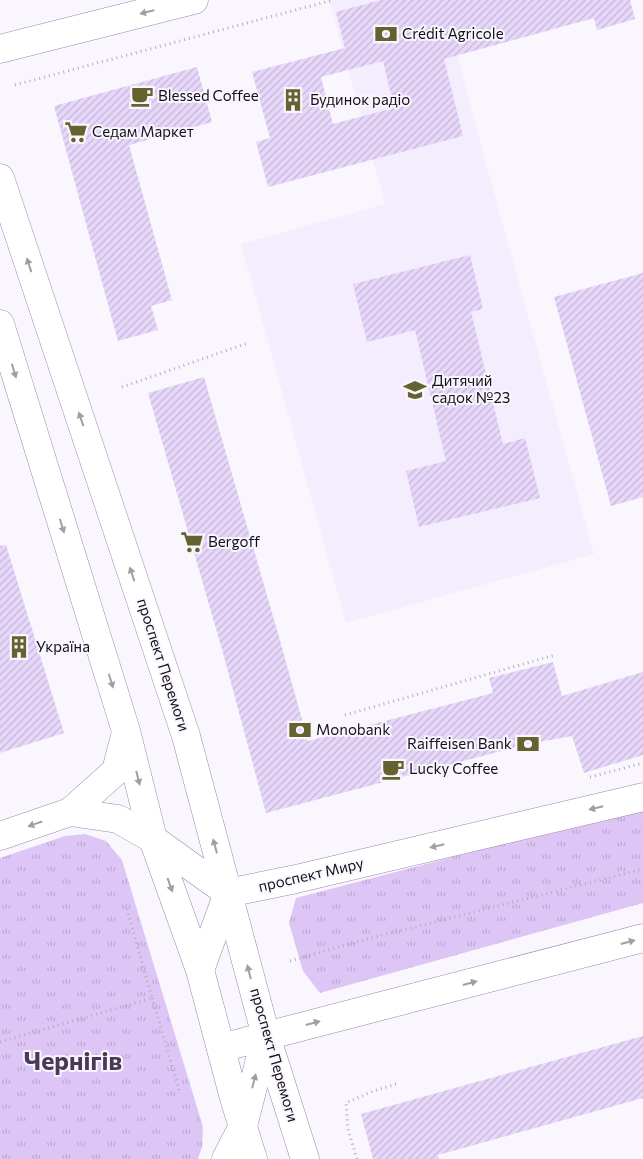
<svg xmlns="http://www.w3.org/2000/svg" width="643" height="1159" font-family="Commissioner,sans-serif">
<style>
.built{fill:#f4edfd}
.grass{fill:url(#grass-tufts)}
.building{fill:url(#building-hatch);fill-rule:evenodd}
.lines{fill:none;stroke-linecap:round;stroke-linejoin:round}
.minor-casing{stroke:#988aa9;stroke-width:29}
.primary-casing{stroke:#988aa9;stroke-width:29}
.path{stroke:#b2aeb6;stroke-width:3;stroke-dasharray:1 4;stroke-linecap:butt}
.minor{stroke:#fff;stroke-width:28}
.primary{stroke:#fff;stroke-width:28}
.oneway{fill:#a19fa3}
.labels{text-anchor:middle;stroke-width:4;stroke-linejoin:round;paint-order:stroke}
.poi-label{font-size:15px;fill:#150f1a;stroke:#f9f6fd;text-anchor:start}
.street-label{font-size:15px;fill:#150f1a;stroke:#f9f6fd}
.town-label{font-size:25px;font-weight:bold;fill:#483a56;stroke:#f9f6fd}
</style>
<defs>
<pattern id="grass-tufts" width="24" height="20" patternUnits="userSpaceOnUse" patternTransform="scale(1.25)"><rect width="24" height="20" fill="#ddc6f6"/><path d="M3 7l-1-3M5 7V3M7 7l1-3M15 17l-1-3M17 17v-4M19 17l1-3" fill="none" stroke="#bda9d2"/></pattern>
<pattern id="building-hatch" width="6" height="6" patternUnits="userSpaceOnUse" patternTransform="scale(1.25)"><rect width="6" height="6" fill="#e7d7fa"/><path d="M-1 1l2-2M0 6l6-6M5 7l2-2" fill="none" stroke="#c5b7d6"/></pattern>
</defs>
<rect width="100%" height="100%" fill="#f9f6fd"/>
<path class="built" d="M 329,0 L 443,0 L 489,175 L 594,554 L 346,623 L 241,244 L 385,204 Z"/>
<g class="grass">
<path d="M 643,807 L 643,903 L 320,993 L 303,971 L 289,923 L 296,898 Z"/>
<path d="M 85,834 L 106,841 L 122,860 L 203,1127 L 202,1147 L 198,1159 L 0,1159 L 0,858 L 65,836 Z"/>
</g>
<g class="building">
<path d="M 381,0 L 630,0 L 635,19 L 597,30 L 594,18 L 444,59 L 463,136 L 268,187 L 256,142 L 270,138 L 252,72 L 345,48 L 336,12 ZM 383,61 L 394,108 L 333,124 L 321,77 Z"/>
<path d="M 197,67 L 212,122 L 129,145 L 172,300 L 151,306 L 158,330 L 118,341 L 54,106 Z"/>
<path d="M 470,255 L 483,309 L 471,312 L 503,444 L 525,438 L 540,498 L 419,527 L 406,471 L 446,461 L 415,330 L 367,342 L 353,284 Z"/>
<path d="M 643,273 L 643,497 L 611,506 L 554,297 Z"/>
<path d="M 204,377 L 279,637 L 308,741 L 493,693 L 489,678 L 553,662 L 562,696 L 643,672 L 643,755 L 584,773 L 572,736 L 528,744 L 266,813 L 223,653 L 148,393 Z"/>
<path d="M 6,545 L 64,733 L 0,753 L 0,546 Z"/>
<path d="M 643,1036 L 643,1098 L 438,1155 L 439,1159 L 373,1159 L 361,1114 Z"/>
</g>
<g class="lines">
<defs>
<path id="minor" d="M 0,49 L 194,0"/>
<g id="primary">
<path d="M 0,178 L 186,736 L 266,1036 L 305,1159"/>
<path d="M 0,324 L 126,731 L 153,839 L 200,970 L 234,1098 L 253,1159"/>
<path d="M 70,812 L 116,771 L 125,736"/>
<path d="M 0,836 L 70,812 L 118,819 L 153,839 L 228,893 L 296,879 L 643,797"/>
<path d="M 200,970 L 228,893"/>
<path d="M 221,1048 L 266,1036 L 643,938"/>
<path d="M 226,1159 L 243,1126 L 266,1036"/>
</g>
</defs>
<use href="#minor" class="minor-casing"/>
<use href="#primary" class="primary-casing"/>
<g class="path">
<path d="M 15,85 L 333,0"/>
<path d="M 122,387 L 248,343"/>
<path d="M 345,715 L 555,655"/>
<path d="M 590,777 L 643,763"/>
<path d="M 290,961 L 356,942 L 643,869"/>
<path d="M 152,998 L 180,1093"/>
<path d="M 0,1042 L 152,998 L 127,909"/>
<path d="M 357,1159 L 348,1129 L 346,1103 L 371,1092 L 399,1083"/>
</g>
<use href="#minor" class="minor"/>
<use href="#primary" class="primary"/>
</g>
<defs><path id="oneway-solid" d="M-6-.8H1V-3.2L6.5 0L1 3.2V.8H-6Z" transform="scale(1.25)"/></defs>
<g class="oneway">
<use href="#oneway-solid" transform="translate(147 12) rotate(166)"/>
<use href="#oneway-solid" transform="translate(29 265) rotate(-108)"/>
<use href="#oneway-solid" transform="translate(14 371) rotate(73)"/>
<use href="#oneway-solid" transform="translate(81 419) rotate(-108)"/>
<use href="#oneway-solid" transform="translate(62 526) rotate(73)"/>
<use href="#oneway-solid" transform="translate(132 574) rotate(-108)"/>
<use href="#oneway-solid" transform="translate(111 681) rotate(73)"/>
<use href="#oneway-solid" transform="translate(138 778) rotate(76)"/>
<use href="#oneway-solid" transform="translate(596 808) rotate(167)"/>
<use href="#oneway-solid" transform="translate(35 824) rotate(161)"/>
<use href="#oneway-solid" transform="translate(215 846) rotate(-105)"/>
<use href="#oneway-solid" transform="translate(437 846) rotate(167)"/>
<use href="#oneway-solid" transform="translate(170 885) rotate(70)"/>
<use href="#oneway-solid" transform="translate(628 942) rotate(-15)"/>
<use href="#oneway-solid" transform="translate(249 972) rotate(-104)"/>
<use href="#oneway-solid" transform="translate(470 983) rotate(-15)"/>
<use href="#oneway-solid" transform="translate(313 1023) rotate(-15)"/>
<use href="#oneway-solid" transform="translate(254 1081) rotate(-76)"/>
</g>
<defs>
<symbol id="bank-bare" viewBox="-9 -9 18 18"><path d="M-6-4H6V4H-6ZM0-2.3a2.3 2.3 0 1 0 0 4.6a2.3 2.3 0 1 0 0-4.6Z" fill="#646330" stroke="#f9f6fd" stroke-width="2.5" paint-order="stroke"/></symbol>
<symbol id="cafe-bare" viewBox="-9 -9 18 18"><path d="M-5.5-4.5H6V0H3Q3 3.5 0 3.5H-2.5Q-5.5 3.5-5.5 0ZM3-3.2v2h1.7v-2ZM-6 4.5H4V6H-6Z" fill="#646330" stroke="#f9f6fd" stroke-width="2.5" paint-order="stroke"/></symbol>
<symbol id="building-bare" viewBox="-9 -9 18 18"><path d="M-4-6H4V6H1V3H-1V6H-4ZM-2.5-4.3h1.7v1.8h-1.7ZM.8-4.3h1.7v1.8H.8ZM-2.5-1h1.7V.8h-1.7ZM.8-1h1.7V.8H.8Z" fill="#646330" stroke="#f9f6fd" stroke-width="2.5" paint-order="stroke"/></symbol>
<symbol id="supermarket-bare" viewBox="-9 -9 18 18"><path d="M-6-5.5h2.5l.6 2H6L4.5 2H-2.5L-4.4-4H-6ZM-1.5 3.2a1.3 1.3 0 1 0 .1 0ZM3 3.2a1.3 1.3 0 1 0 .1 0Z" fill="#646330" stroke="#f9f6fd" stroke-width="2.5" paint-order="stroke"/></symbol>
<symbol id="school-bare" viewBox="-9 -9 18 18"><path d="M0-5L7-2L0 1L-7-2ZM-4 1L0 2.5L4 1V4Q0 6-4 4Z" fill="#646330" stroke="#f9f6fd" stroke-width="2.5" paint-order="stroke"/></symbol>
</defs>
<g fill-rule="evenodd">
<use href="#bank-bare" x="370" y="18" width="32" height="32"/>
<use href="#cafe-bare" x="126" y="80" width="32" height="32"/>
<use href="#building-bare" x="277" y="84" width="32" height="32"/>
<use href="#supermarket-bare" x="60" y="116" width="32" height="32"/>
<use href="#school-bare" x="399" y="374" width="32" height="32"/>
<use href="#supermarket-bare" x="176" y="526" width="32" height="32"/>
<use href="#building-bare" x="3" y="631" width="32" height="32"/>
<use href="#bank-bare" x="284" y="714" width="32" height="32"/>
<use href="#bank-bare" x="512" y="728" width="32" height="32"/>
<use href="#cafe-bare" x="377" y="753" width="32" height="32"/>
</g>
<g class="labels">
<g class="poi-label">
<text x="402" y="39">Crédit Agricole</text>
<text x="158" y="101">Blessed Coffee</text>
<text x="310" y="105">Будинок радіо</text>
<text x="92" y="137">Седам Маркет</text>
<text x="432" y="386">Дитячий<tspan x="432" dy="17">садок №23</tspan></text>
<text x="208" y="547">Bergoff</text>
<text x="36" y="652">Україна</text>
<text x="316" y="735">Monobank</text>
<text x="512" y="749" text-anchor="end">Raiffeisen Bank</text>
<text x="409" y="774">Lucky Coffee</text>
</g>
<g class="street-label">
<text transform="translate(163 665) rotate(72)" y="5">проспект Перемоги</text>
<text transform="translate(311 875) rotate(-13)" y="5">проспект Миру</text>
<text transform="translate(274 1055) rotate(74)" y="5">проспект Перемоги</text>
</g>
<g class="town-label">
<text x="73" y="1070">Чернігів</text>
</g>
</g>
</svg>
